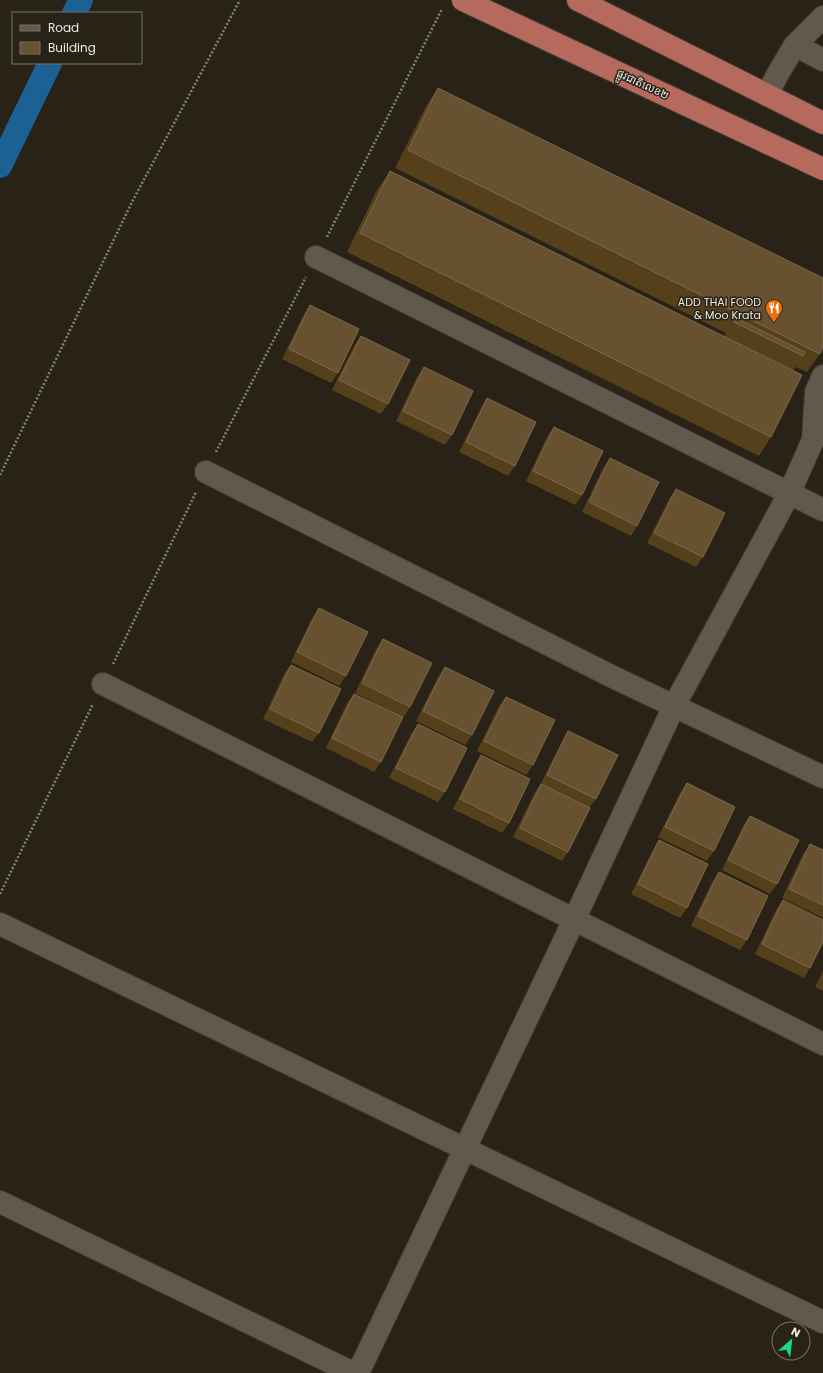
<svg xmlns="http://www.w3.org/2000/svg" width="823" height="1373" font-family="Poppins,'Noto Sans Khmer',sans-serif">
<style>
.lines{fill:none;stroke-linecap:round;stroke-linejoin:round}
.canal{stroke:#1c6193;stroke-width:24}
.minor-casing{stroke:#423c34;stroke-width:24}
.highway-casing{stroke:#423c34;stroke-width:24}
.path{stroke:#858077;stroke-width:2.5;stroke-dasharray:2 2;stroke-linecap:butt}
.minor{stroke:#60594c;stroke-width:22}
.highway{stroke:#b66a5e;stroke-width:22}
.wall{fill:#563f1b}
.building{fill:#675131;stroke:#7c694c}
.labels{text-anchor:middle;stroke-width:3;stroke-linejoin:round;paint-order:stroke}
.street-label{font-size:11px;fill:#eeeae3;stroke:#282217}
.poi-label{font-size:11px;fill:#eeeae3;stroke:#282217;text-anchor:end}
</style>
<rect width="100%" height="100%" fill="#282217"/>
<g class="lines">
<g class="canal">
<path d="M 74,13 L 81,0"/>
<path d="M 0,166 L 50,63"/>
</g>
<defs>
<g id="minor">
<path d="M 795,45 L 823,60"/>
<path d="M 767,95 L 776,77 L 795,45 L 823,17"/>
<path d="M 316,257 L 823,510"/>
<path d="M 813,440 L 816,392 L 823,376"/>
<path d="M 206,472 L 613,677 L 823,777"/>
<path d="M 103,684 L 823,1044"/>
<path d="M 0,924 L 823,1322"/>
<path d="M 0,1202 L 353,1373"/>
<path d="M 358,1373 L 574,920 L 674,706 L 789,494 L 813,440 L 823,430"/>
</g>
<g id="highway">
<path d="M 463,0 L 823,169"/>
<path d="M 578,0 L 823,123"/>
</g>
</defs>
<use href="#minor" class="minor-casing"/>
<use href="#highway" class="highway-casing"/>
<g class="path">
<path d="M 327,237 L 442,9"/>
<path d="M 216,452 L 306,277"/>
<path d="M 0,475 L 132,202 L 240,0"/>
<path d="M 113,664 L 196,492"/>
<path d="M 0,894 L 93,704"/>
</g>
<use href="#minor" class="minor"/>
<use href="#highway" class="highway"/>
</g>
<g class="wall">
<path d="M 438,88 L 820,354 L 807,372 L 796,367 L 793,371 L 771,437 L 759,456 L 347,252 L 377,190 L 390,171 L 724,337 L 726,333 L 395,168 L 426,106 Z"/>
<path d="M 310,305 L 338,373 L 331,383 L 282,359 L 304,314 Z"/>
<path d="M 361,336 L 388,404 L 381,414 L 332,390 L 354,346 Z"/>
<path d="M 424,367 L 452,435 L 445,445 L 396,421 L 417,377 Z"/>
<path d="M 487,398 L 515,466 L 508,476 L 459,452 L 481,408 Z"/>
<path d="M 554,427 L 582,495 L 575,505 L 526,481 L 547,437 Z"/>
<path d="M 610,458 L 637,526 L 631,536 L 582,512 L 603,468 Z"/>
<path d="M 676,489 L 703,557 L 696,567 L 647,543 L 669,499 Z"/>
<path d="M 319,608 L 346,676 L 339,686 L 291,662 L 312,618 Z"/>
<path d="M 383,639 L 410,707 L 404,717 L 355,693 L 376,649 Z"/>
<path d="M 291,665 L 319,733 L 312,742 L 263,719 L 284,674 Z"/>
<path d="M 445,667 L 472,735 L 465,745 L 416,721 L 438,677 Z"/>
<path d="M 354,694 L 381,762 L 374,772 L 326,748 L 347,703 Z"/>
<path d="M 506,697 L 533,765 L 526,775 L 477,751 L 499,706 Z"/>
<path d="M 418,724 L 445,792 L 438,802 L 389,778 L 411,734 Z"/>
<path d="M 568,731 L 596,799 L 590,807 L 568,852 L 562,861 L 513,837 L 534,794 L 540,785 L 562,741 Z"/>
<path d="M 481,755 L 509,823 L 502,833 L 453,809 L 475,765 Z"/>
<path d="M 687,783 L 714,851 L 707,861 L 658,837 L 680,793 Z"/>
<path d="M 750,816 L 777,884 L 770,894 L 722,870 L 743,826 Z"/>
<path d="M 659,840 L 687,908 L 680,918 L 631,894 L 653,850 Z"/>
<path d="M 810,844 L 823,850 L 823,918 L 782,898 L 803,854 Z"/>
<path d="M 719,872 L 747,940 L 740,950 L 691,926 L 712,882 Z"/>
<path d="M 783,900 L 810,968 L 804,978 L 755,954 L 776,910 Z"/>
<path d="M 823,971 L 823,991 L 815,987 Z"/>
</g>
<g class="building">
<path d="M 438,88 L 823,278 L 823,347 L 820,354 L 408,150 Z"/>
<path d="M 390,171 L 802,375 L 771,437 L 360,233 Z"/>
<path d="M 310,305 L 359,329 L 338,373 L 289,349 Z"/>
<path d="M 736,318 L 805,352 L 803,356 L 734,322 Z"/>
<path d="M 361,336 L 410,360 L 388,404 L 339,380 Z"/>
<path d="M 424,367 L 473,391 L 452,435 L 403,411 Z"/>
<path d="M 487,398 L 536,422 L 515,466 L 466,442 Z"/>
<path d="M 554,427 L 603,451 L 582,495 L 533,471 Z"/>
<path d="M 610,458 L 659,482 L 637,526 L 589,502 Z"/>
<path d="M 676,489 L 725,513 L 703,557 L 654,533 Z"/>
<path d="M 319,608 L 368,632 L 346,676 L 297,652 Z"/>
<path d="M 383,639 L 432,663 L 410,707 L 362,683 Z"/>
<path d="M 291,665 L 341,689 L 319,733 L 270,709 Z"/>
<path d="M 445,667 L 494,691 L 472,735 L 423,711 Z"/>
<path d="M 354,694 L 403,717 L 381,762 L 332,738 Z"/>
<path d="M 506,697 L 555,720 L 533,765 L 484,741 Z"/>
<path d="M 418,724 L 467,748 L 445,792 L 396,768 Z"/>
<path d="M 568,731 L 618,755 L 596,799 L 547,775 Z"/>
<path d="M 481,755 L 530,779 L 509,823 L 460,799 Z"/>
<path d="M 687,783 L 735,807 L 714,851 L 665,827 Z"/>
<path d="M 541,784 L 590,808 L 568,852 L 520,828 Z"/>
<path d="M 750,816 L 799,840 L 777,884 L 728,860 Z"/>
<path d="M 659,840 L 708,864 L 687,908 L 638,884 Z"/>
<path d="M 810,844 L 823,850 L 823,905 L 789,889 Z"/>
<path d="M 719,872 L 768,896 L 747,940 L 698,916 Z"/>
<path d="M 783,900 L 823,920 L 823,942 L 810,968 L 762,944 Z"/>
</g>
<defs>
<symbol id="restaurant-pin" viewBox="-11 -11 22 30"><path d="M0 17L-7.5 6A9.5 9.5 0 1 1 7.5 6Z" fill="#e8710a" stroke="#282217"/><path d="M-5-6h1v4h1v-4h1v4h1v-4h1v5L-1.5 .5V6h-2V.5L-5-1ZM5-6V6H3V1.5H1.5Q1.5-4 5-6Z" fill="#fff"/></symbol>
</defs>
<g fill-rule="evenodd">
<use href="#restaurant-pin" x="764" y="298" width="20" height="27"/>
</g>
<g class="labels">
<g class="street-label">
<text transform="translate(643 84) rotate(25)" y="4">ផ្លូវជាតិលេខ២</text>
</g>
<g class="poi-label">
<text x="761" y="306">ADD THAI FOOD<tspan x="761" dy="13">&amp; Moo Krata</tspan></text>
</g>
</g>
<rect x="12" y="12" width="130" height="52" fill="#282217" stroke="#777269"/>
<rect x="20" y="25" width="20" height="6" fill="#60594c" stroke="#777269"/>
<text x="48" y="32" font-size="12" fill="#eeeae3">Road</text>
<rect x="20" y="42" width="20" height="12" fill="#675131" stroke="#777269"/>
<text x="48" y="52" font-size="12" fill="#eeeae3">Building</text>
<g transform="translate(791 1341) rotate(28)"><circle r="19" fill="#282217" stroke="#777269"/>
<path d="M0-3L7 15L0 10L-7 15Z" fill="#1bd988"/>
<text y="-6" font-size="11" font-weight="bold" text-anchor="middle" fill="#eeeae3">N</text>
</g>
</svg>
